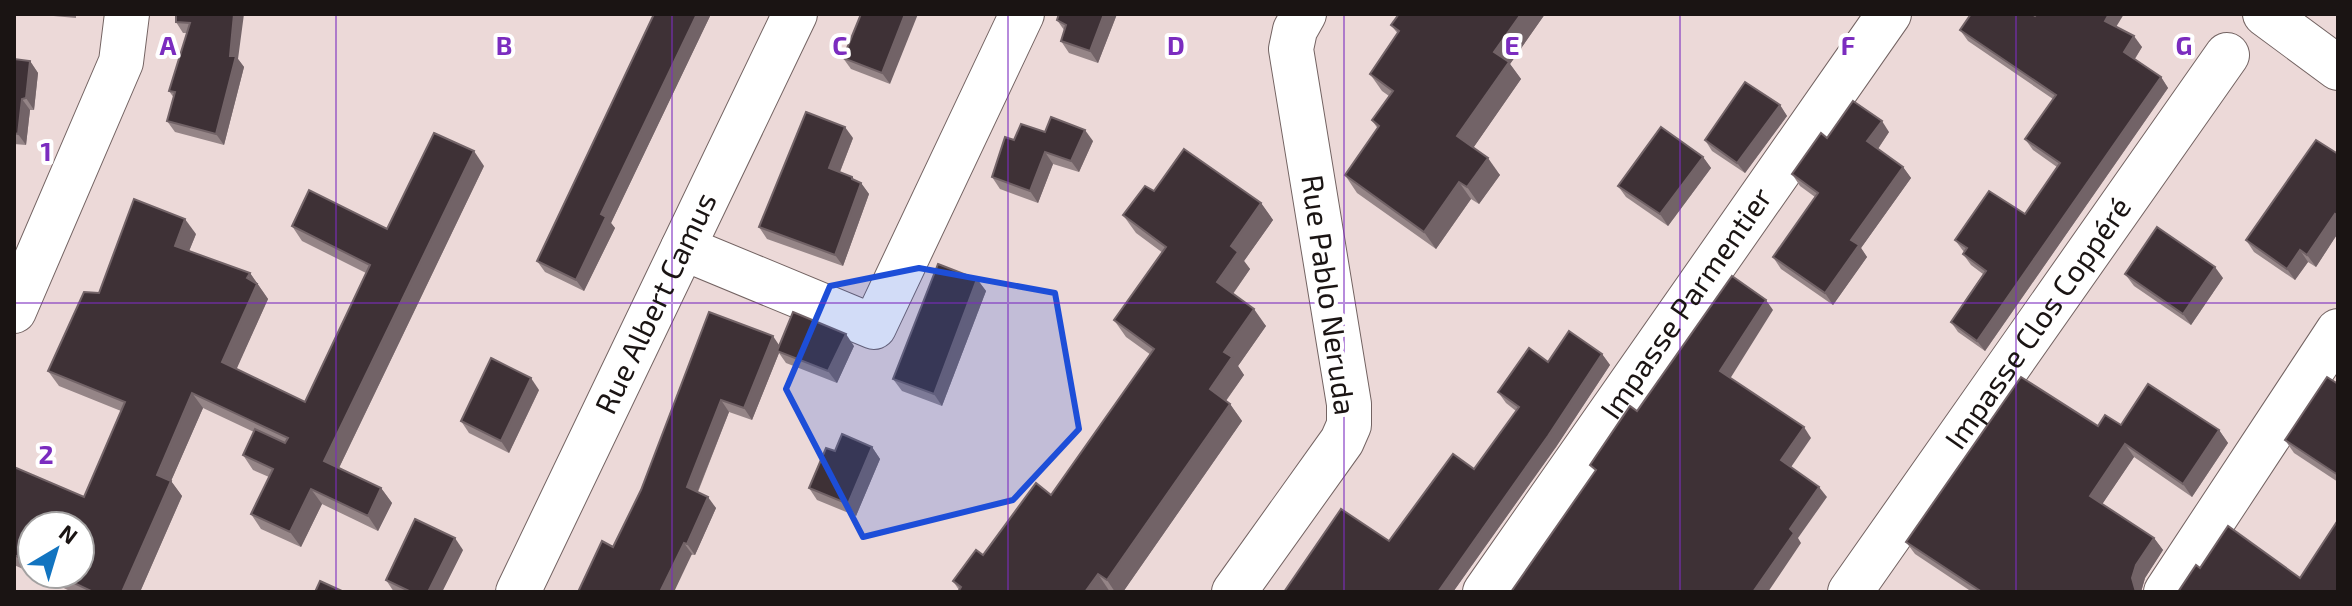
<svg xmlns="http://www.w3.org/2000/svg" width="2352" height="606" font-family="'Exo 2',sans-serif">
<style>
.lines{fill:none;stroke-linecap:round;stroke-linejoin:round}
.minor-casing{stroke:#736362;stroke-width:46}
.minor{stroke:#fff;stroke-width:44}
.wall{fill:#958587}
.shaded-wall{fill:#726367}
.building{fill:#3e3136;stroke:#726367;stroke-width:2}
.marked{fill:#1d4ed8;fill-opacity:0.2;stroke:#1d4ed8;stroke-width:6;stroke-linejoin:round}
.grid{fill:none;stroke:#7b2cbf;stroke-width:2;stroke-opacity:0.55}
.labels{text-anchor:middle;stroke-width:8;stroke-linejoin:round;paint-order:stroke}
.street-label{font-size:30px;fill:#1a1413;stroke:#fff}
.grid-label{font-size:26px;text-anchor:middle;font-weight:bold;fill:#7b2cbf;stroke:#fff;stroke-width:8;stroke-linejoin:round;paint-order:stroke}
</style>
<rect width="100%" height="100%" fill="#ecd9d8"/>
<g class="lines">
<defs>
<g id="minor">
<path d="M 2265,14 L 2338,68"/>
<path d="M 683,248 L 874,327 L 1022,14"/>
<path d="M 14,311 L 121,62 L 127,14"/>
<path id="s1" d="M 518,592 L 795,14"/>
<path d="M 1234,592 L 1342,441 L 1349,425 L 1349,404 L 1291,49 L 1295,30 L 1304,14"/>
<path id="s2" d="M 1485,592 L 1889,14"/>
<path id="s3" d="M 1850,592 L 2227,55"/>
<path d="M 2166,592 L 2338,331"/>
</g>
</defs>
<use href="#minor" class="minor-casing"/>
<use href="#minor" class="minor"/>
</g>
<g class="wall">
<path d="M 31,14 L 76,14 L 76,18 Z"/>
<path d="M 176,14 L 238,59 L 244,67 L 224,145 L 175,132 L 167,121 L 174,98 L 169,91 L 187,33 L 183,33 L 176,22 Z"/>
<path d="M 654,14 L 711,14 L 611,223 L 615,228 L 584,291 L 545,272 L 537,261 Z"/>
<path d="M 861,14 L 890,84 L 851,69 L 843,58 Z"/>
<path d="M 1117,14 L 1098,63 L 1069,53 L 1061,41 L 1064,30 L 1057,20 Z"/>
<path d="M 1399,14 L 1545,14 L 1510,64 L 1521,79 L 1473,148 L 1500,175 L 1479,204 L 1471,199 L 1436,249 L 1357,193 L 1345,175 L 1378,129 L 1372,120 L 1389,96 L 1382,91 L 1370,74 L 1398,34 L 1391,25 Z"/>
<path d="M 2035,16 L 2116,27 L 2142,47 L 2135,59 L 2161,77 L 2168,88 L 1985,351 L 1958,332 L 1951,322 L 1983,274 L 1971,265 L 1963,254 L 1964,252 L 1955,240 L 2025,214 L 2057,167 L 2033,150 L 2025,139 L 2053,99 L 1968,41 L 1960,30 Z"/>
<path d="M 14,59 L 30,61 L 38,73 L 34,110 L 30,110 L 26,145 L 14,144 Z"/>
<path d="M 1780,105 L 1787,116 L 1745,173 L 1712,151 L 1705,140 Z"/>
<path d="M 1045,132 L 1093,141 L 1079,172 L 1053,164 L 1038,203 L 1000,189 L 992,177 L 1014,140 Z"/>
<path d="M 1889,132 L 1878,149 L 1903,167 L 1911,178 L 1861,248 L 1867,257 L 1833,305 L 1781,269 L 1773,257 L 1815,197 L 1800,186 L 1792,174 L 1827,138 Z"/>
<path d="M 853,138 L 840,172 L 861,183 L 869,194 L 843,266 L 767,239 L 759,227 Z"/>
<path d="M 2338,154 L 2338,233 L 2316,267 L 2308,262 L 2295,280 L 2254,252 L 2246,240 Z"/>
<path d="M 1703,157 L 1711,168 L 1668,226 L 1626,197 L 1618,186 Z"/>
<path d="M 484,166 L 339,468 L 381,488 L 392,503 L 378,531 L 322,504 L 301,547 L 261,529 L 251,514 L 269,477 L 253,470 L 243,455 L 254,432 L 203,408 L 171,481 L 182,496 L 140,592 L 72,592 L 34,574 L 80,574 L 32,526 L 32,573 L 14,565 L 14,467 L 84,497 L 121,411 L 59,386 L 48,371 L 99,293 L 196,234 L 189,251 L 250,273 L 268,299 L 236,369 L 305,402 L 366,273 L 302,241 L 292,226 L 387,229 Z"/>
<path d="M 1154,191 L 1261,203 L 1273,220 L 1244,261 L 1250,269 L 1233,294 L 1266,326 L 1238,366 L 1244,375 L 1226,401 L 1230,404 L 1242,421 L 1123,592 L 958,592 L 959,590 L 953,581 L 1051,495 L 1151,355 L 1126,337 L 1114,320 L 1163,253 L 1136,233 L 1123,215 Z"/>
<path d="M 2125,274 L 2223,278 L 2191,325 L 2134,286 Z"/>
<path d="M 977,279 L 986,291 L 942,406 L 902,391 L 893,379 Z"/>
<path d="M 709,312 L 780,346 L 854,346 L 837,383 L 786,363 L 779,353 L 752,420 L 729,412 L 698,492 L 716,508 L 695,555 L 613,547 L 641,490 Z"/>
<path d="M 1602,354 L 1610,365 L 1556,447 L 1453,592 L 1389,541 L 1474,469 L 1516,411 L 1506,403 L 1498,392 L 1548,362 Z"/>
<path d="M 2338,384 L 2338,482 L 2294,453 L 2285,440 Z"/>
<path d="M 539,390 L 509,453 L 469,433 L 461,421 Z"/>
<path d="M 2121,425 L 2219,430 L 2228,443 L 2192,497 L 2134,457 L 2102,504 L 2154,538 L 2163,550 L 2145,578 L 2141,592 L 1972,592 L 1915,554 L 1906,542 L 2098,426 Z"/>
<path d="M 872,447 L 880,459 L 856,516 L 817,500 L 809,488 Z"/>
<path d="M 463,550 L 442,592 L 394,592 L 386,580 Z"/>
</g>
<g class="shaded-wall">
<path d="M 234,14 L 244,14 L 238,59 L 244,67 L 224,145 L 216,134 L 230,56 Z"/>
<path d="M 697,14 L 711,14 L 611,223 L 615,228 L 584,291 L 576,280 L 601,214 Z"/>
<path d="M 905,14 L 918,14 L 890,84 L 882,73 Z"/>
<path d="M 1104,14 L 1117,14 L 1098,63 L 1090,51 Z"/>
<path d="M 1521,14 L 1545,14 L 1510,64 L 1521,79 L 1469,154 L 1457,136 L 1494,52 Z"/>
<path d="M 2109,14 L 2124,14 L 2113,32 L 2105,21 Z"/>
<path d="M 2134,36 L 2142,47 L 2132,63 L 2124,52 Z"/>
<path d="M 30,61 L 38,73 L 34,110 L 26,98 Z"/>
<path d="M 2161,77 L 2168,88 L 1985,351 L 1977,341 Z"/>
<path d="M 22,99 L 30,110 L 26,145 L 18,134 Z"/>
<path d="M 1780,105 L 1787,116 L 1745,173 L 1737,163 Z"/>
<path d="M 1882,121 L 1889,132 L 1875,153 L 1867,141 Z"/>
<path d="M 845,127 L 853,138 L 837,179 L 829,168 Z"/>
<path d="M 1085,130 L 1093,141 L 1079,172 L 1071,161 Z"/>
<path d="M 474,151 L 484,166 L 335,476 L 324,461 Z"/>
<path d="M 1045,152 L 1053,164 L 1038,203 L 1030,191 Z"/>
<path d="M 1703,157 L 1711,168 L 1668,226 L 1660,214 Z"/>
<path d="M 1488,158 L 1500,175 L 1479,204 L 1467,187 Z"/>
<path d="M 1903,167 L 1911,178 L 1861,248 L 1867,257 L 1833,305 L 1825,293 L 1851,240 Z"/>
<path d="M 852,177 L 860,187 L 861,183 L 869,194 L 843,266 L 835,255 Z"/>
<path d="M 1459,182 L 1471,199 L 1436,249 L 1424,232 Z"/>
<path d="M 1261,203 L 1273,220 L 1244,261 L 1250,269 L 1229,299 L 1217,282 L 1231,246 Z"/>
<path d="M 2335,214 L 2338,218 L 2338,233 L 2316,267 L 2307,255 Z"/>
<path d="M 185,219 L 196,234 L 185,261 L 175,246 Z"/>
<path d="M 2300,250 L 2308,262 L 2295,280 L 2287,269 Z"/>
<path d="M 2215,267 L 2223,278 L 2191,325 L 2183,314 Z"/>
<path d="M 250,273 L 268,299 L 233,377 L 222,362 Z"/>
<path d="M 977,279 L 986,291 L 942,406 L 934,394 Z"/>
<path d="M 1766,300 L 1773,310 L 1728,382 L 1720,371 Z"/>
<path d="M 1254,309 L 1266,326 L 1238,366 L 1244,375 L 1222,406 L 1210,389 L 1224,352 Z"/>
<path d="M 846,334 L 854,346 L 837,383 L 828,371 Z"/>
<path d="M 773,336 L 781,348 L 777,351 L 779,353 L 752,420 L 744,408 Z"/>
<path d="M 1602,354 L 1610,365 L 1556,447 L 1453,592 L 1438,592 Z"/>
<path d="M 531,378 L 539,390 L 509,453 L 501,441 Z"/>
<path d="M 192,393 L 203,408 L 171,481 L 182,496 L 140,592 L 122,592 L 157,475 Z"/>
<path d="M 721,400 L 729,412 L 695,498 L 687,487 Z"/>
<path d="M 1230,404 L 1242,421 L 1123,592 L 1115,592 L 1107,580 Z"/>
<path d="M 1804,427 L 1811,438 L 1789,470 L 1781,460 Z"/>
<path d="M 2219,430 L 2228,443 L 2192,497 L 2183,484 Z"/>
<path d="M 2125,444 L 2134,457 L 2099,509 L 2090,496 Z"/>
<path d="M 872,447 L 880,459 L 856,516 L 848,504 Z"/>
<path d="M 1819,487 L 1827,497 L 1798,538 L 1801,543 L 1768,592 L 1753,592 L 1790,529 Z"/>
<path d="M 381,488 L 392,503 L 378,531 L 368,516 Z"/>
<path d="M 311,489 L 322,504 L 301,547 L 290,532 Z"/>
<path d="M 708,497 L 716,508 L 695,555 L 687,544 Z"/>
<path d="M 455,538 L 463,550 L 442,592 L 428,592 Z"/>
<path d="M 2154,538 L 2163,550 L 2145,578 L 2141,592 L 2136,592 L 2132,578 L 2136,565 Z"/>
<path d="M 684,543 L 692,554 L 674,592 L 660,592 Z"/>
<path d="M 1098,574 L 1110,592 L 1085,592 Z"/>
</g>
<g class="building">
<path d="M 176,14 L 234,14 L 230,56 L 236,56 L 216,134 L 167,121 L 175,92 L 169,91 L 190,23 L 176,22 Z"/>
<path d="M 654,14 L 697,14 L 601,214 L 606,217 L 576,280 L 537,261 Z"/>
<path d="M 861,14 L 905,14 L 882,73 L 843,58 Z"/>
<path d="M 1059,14 L 1104,14 L 1090,51 L 1061,41 L 1066,25 L 1057,20 Z"/>
<path d="M 1399,14 L 1521,14 L 1494,52 L 1509,62 L 1457,136 L 1488,158 L 1467,187 L 1459,182 L 1424,232 L 1345,175 L 1379,126 L 1372,120 L 1393,91 L 1370,74 L 1399,31 L 1391,25 Z"/>
<path d="M 1971,14 L 2032,14 L 2035,16 L 2037,14 L 2109,14 L 2105,21 L 2134,36 L 2124,52 L 2161,77 L 1977,341 L 1951,322 L 1986,271 L 1963,254 L 1967,248 L 1955,240 L 1989,191 L 2025,214 L 2060,163 L 2025,139 L 2056,95 L 1960,30 Z"/>
<path d="M 14,59 L 30,61 L 26,98 L 22,99 L 18,134 L 14,133 Z"/>
<path d="M 1745,82 L 1780,105 L 1737,163 L 1705,140 Z"/>
<path d="M 1853,101 L 1882,121 L 1867,141 L 1903,167 L 1851,240 L 1859,245 L 1825,293 L 1773,257 L 1818,193 L 1792,174 L 1821,133 L 1827,138 Z"/>
<path d="M 806,112 L 845,127 L 829,168 L 852,177 L 852,179 L 861,183 L 835,255 L 759,227 Z"/>
<path d="M 1051,117 L 1085,130 L 1071,161 L 1045,152 L 1030,191 L 992,177 L 1005,137 L 1014,140 L 1021,124 L 1045,132 Z"/>
<path d="M 1661,127 L 1703,157 L 1660,214 L 1618,186 Z"/>
<path d="M 434,133 L 474,151 L 324,461 L 381,488 L 368,516 L 311,489 L 290,532 L 251,514 L 273,469 L 243,455 L 255,429 L 285,443 L 288,438 L 192,393 L 157,475 L 171,481 L 122,592 L 93,592 L 55,574 L 80,574 L 80,526 L 32,526 L 32,563 L 14,555 L 14,467 L 84,497 L 125,402 L 48,371 L 84,292 L 99,293 L 134,199 L 185,219 L 175,246 L 250,273 L 247,278 L 257,284 L 222,362 L 305,402 L 370,265 L 292,226 L 309,190 L 387,229 Z"/>
<path d="M 2316,140 L 2338,154 L 2338,216 L 2335,214 L 2307,255 L 2300,250 L 2287,269 L 2246,240 Z"/>
<path d="M 1184,149 L 1261,203 L 1231,246 L 1238,252 L 1217,282 L 1254,309 L 1224,352 L 1232,357 L 1210,389 L 1230,404 L 1107,580 L 1098,574 L 1085,592 L 958,592 L 961,587 L 953,581 L 976,550 L 983,555 L 1036,483 L 1051,495 L 1154,349 L 1114,320 L 1166,247 L 1123,215 L 1145,186 L 1154,191 Z"/>
<path d="M 2157,227 L 2215,267 L 2183,314 L 2125,274 Z"/>
<path d="M 938,264 L 977,279 L 934,394 L 893,379 Z"/>
<path d="M 1732,276 L 1766,300 L 1720,371 L 1804,427 L 1781,460 L 1819,487 L 1790,529 L 1794,533 L 1753,592 L 1511,592 L 1596,470 L 1590,465 L 1630,406 L 1637,411 Z"/>
<path d="M 709,312 L 773,336 L 744,408 L 721,400 L 687,487 L 708,497 L 687,544 L 684,543 L 660,592 L 578,592 L 602,541 L 613,547 L 641,490 Z"/>
<path d="M 793,312 L 846,334 L 828,371 L 777,351 Z"/>
<path d="M 1569,331 L 1602,354 L 1548,436 L 1438,592 L 1284,592 L 1341,509 L 1389,541 L 1453,454 L 1474,469 L 1519,407 L 1498,392 L 1529,348 L 1548,362 Z"/>
<path d="M 491,358 L 531,378 L 501,441 L 461,421 Z"/>
<path d="M 2021,377 L 2098,426 L 2105,415 L 2121,425 L 2148,384 L 2219,430 L 2183,484 L 2125,444 L 2090,496 L 2154,538 L 2136,565 L 2132,578 L 2136,592 L 1982,592 L 1906,542 Z"/>
<path d="M 2327,377 L 2338,384 L 2338,475 L 2285,440 Z"/>
<path d="M 842,434 L 872,447 L 848,504 L 809,488 L 826,448 L 835,451 Z"/>
<path d="M 415,519 L 455,538 L 428,592 L 411,592 L 386,580 Z"/>
<path d="M 2338,520 L 2338,592 L 2178,592 L 2196,565 L 2200,568 L 2228,526 L 2300,578 Z"/>
<path d="M 320,581 L 344,592 L 315,592 Z"/>
</g>
<path class="marked" d="M 919,268 L 1055,293 L 1079,429 L 1013,500 L 863,537 L 786,389 L 830,286 Z"/>
<path class="grid" d="M 336,14 L 336,592M 672,14 L 672,592M 1008,14 L 1008,592M 1344,14 L 1344,592M 1680,14 L 1680,592M 2016,14 L 2016,592M 14,303 L 2338,303"/>
<g class="labels">
<g class="street-label">
<text transform="translate(1328 295) rotate(82)" y="10">Rue Pablo Neruda</text>
<text dy="10" stroke="none"><textPath href="#s1" startOffset="320">Rue Albert Camus</textPath></text>
<text dy="10" stroke="none"><textPath href="#s2" startOffset="352">Impasse Parmentier</textPath></text>
<text dy="10" stroke="none"><textPath href="#s3" startOffset="328">Impasse Clos Coppéré</textPath></text>
</g>
</g>
<g class="grid-label">
<text x="168" y="55">A</text>
<text x="504" y="55">B</text>
<text x="840" y="55">C</text>
<text x="1176" y="55">D</text>
<text x="1512" y="55">E</text>
<text x="1848" y="55">F</text>
<text x="2184" y="55">G</text>
<text x="46" y="161">1</text>
<text x="46" y="464">2</text>
</g>
<rect width="2352" height="606" fill="none" stroke="#1a1413" stroke-width="32"/>
<g transform="translate(56 550) rotate(38)"><circle r="38" fill="#ffffff" stroke="#a3a1a1" stroke-width="2"/>
<path d="M0-6L14 30L0 20L-14 30Z" fill="#1274c0"/>
<text y="-12" font-size="22" font-weight="bold" text-anchor="middle" fill="#1a1413">N</text>
</g>
</svg>
